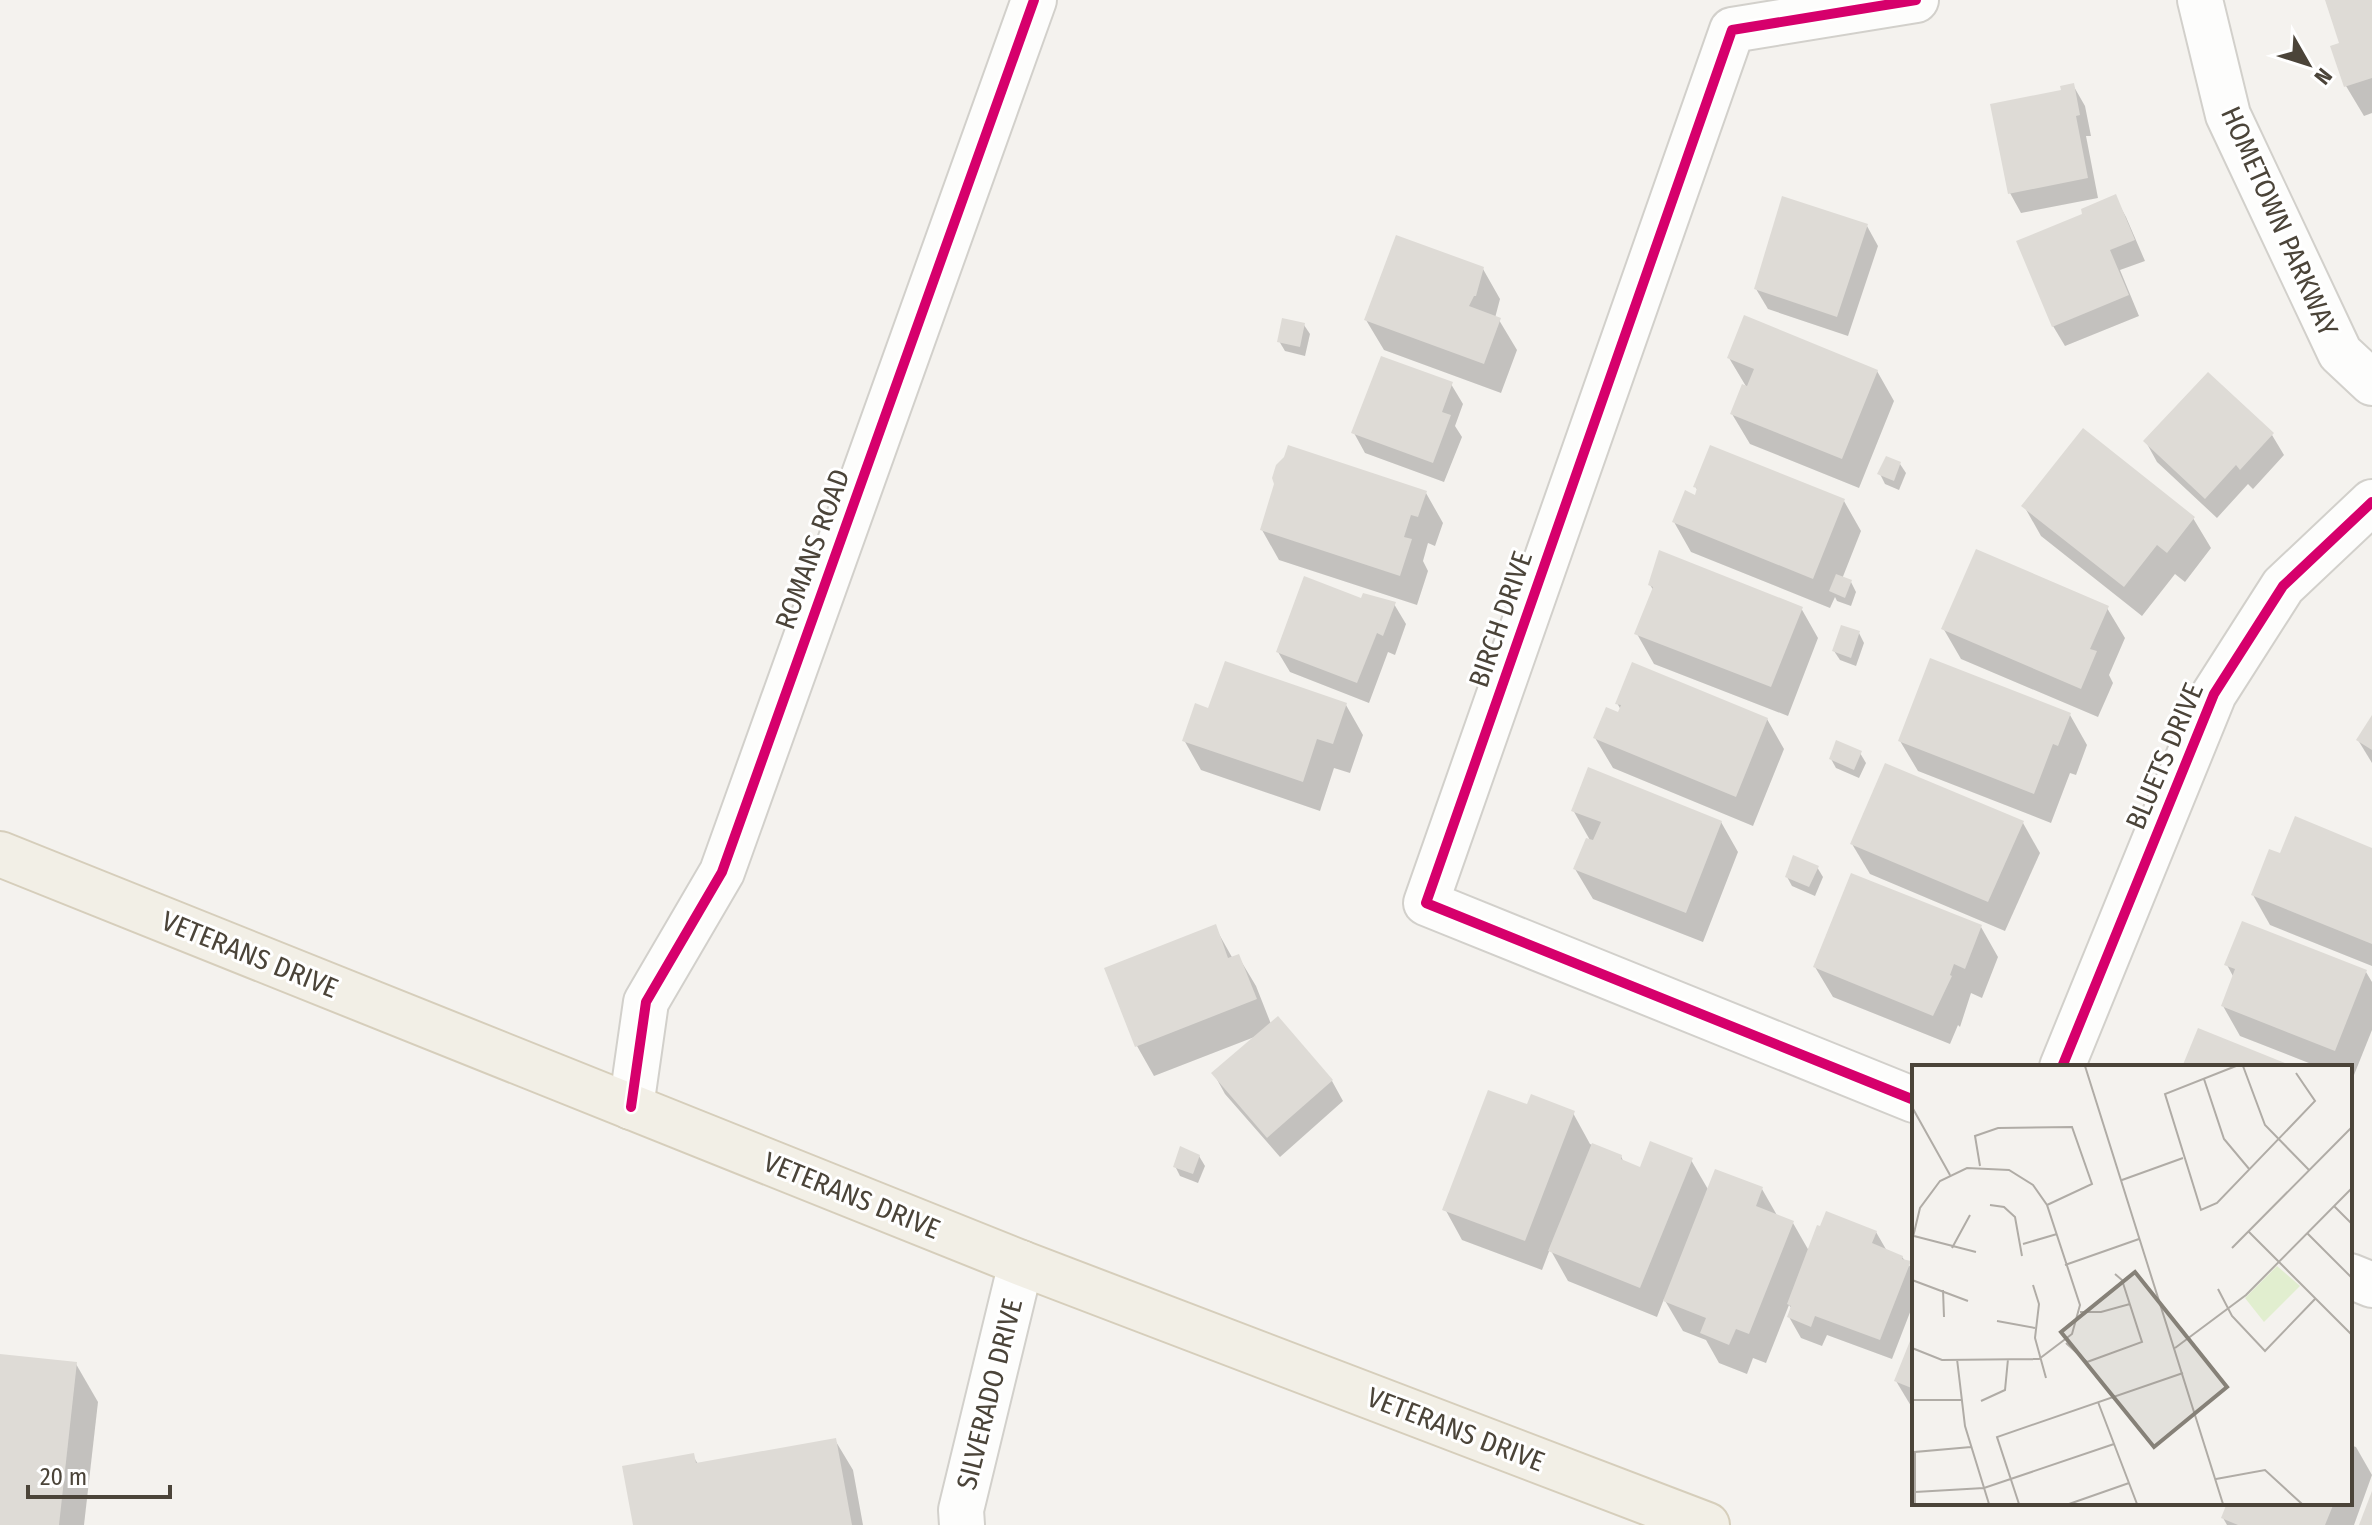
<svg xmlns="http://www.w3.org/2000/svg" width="2372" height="1525" font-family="'Fira Sans Condensed',sans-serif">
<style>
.shadow{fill:#0003}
.building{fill:#dedbd6}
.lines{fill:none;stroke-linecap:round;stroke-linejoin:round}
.minor-casing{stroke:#d2d0cb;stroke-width:48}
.major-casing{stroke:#d6cebb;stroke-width:48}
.minor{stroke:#fdfdfc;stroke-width:44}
.major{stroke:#f2efe6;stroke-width:44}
.cycleway-casing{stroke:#fff;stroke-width:15}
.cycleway{stroke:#d6006c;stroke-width:10}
.labels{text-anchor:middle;stroke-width:6;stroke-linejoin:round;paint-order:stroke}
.street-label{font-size:28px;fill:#4b4439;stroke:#fff}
.inset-road{fill:none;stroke:#b0aca6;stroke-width:2}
.view{fill:#868178;fill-opacity:0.15;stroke:#868178;stroke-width:4}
.inset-edge{fill:none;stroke:#4b4439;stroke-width:4}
</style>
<rect width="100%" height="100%" fill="#f4f2ee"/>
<g class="shadow">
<path d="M 2327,0 L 2372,0 L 2372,113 L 2364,116 L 2346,86 L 2341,44 Z"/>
<path d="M 2073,85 L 2085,106 L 2091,136 L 2086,136 L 2098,198 L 2021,213 L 2010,193 L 2063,92 Z"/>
<path d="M 2115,197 L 2126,217 L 2145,261 L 2120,270 L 2139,316 L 2065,346 L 2053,326 L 2085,215 Z"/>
<path d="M 1867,226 L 1878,246 L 1848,336 L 1768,309 L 1756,289 Z"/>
<path d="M 1483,269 L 1500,299 L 1495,318 L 1499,320 L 1517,350 L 1501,393 L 1384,350 L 1366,320 Z"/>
<path d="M 1304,325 L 1310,334 L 1305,356 L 1285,351 L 1279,341 Z"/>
<path d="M 1729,358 L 1877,371 L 1894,401 L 1859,488 L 1750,444 L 1732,414 L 1747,388 Z"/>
<path d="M 1451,384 L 1463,404 L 1455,426 L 1462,437 L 1444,482 L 1365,453 L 1354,433 Z"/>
<path d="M 2272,435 L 2284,455 L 2253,489 L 2248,484 L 2217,518 L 2157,462 L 2146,442 Z"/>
<path d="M 1900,464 L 1906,473 L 1899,490 L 1885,484 L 1880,474 Z"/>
<path d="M 1695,486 L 1844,501 L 1861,531 L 1842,579 L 1851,582 L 1856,592 L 1851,606 L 1837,601 L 1835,597 L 1830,608 L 1691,552 L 1674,522 L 1696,497 L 1698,491 Z"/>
<path d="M 1426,493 L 1443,523 L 1435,546 L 1428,543 L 1423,561 L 1428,571 L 1417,605 L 1279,560 L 1262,530 Z"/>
<path d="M 2024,506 L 2193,518 L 2211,548 L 2185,582 L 2175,574 L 2142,616 L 2041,536 Z"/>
<path d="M 1650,585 L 1801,608 L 1818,638 L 1788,716 L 1654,664 L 1637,634 L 1654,591 Z"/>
<path d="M 1362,600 L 1394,604 L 1406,624 L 1395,655 L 1388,652 L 1369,703 L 1290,672 L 1278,652 Z"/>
<path d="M 2107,608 L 2125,638 L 2109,675 L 2113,683 L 2098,717 L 1961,659 L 1943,628 Z"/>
<path d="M 1859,633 L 1864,643 L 1856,666 L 1840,660 L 1834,651 Z"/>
<path d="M 1617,703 L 1767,719 L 1784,749 L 1753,826 L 1613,768 L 1595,738 L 1621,710 Z"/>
<path d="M 1346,705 L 1363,735 L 1350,773 L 1334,768 L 1320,811 L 1201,770 L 1184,740 L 1210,710 Z"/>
<path d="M 2070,715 L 2087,745 L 2076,775 L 2070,773 L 2051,823 L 1918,771 L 1900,741 Z"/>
<path d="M 2372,719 L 2372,763 L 2358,740 Z"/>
<path d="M 1860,753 L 1866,763 L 1859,778 L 1836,768 L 1831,759 Z"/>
<path d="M 1573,810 L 1721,822 L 1738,852 L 1703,942 L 1593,899 L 1575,869 L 1591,842 Z"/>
<path d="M 2023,823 L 2040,853 L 2005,931 L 1870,874 L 1852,844 Z"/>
<path d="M 2372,850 L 2372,966 L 2270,925 L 2253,895 L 2282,856 Z"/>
<path d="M 1817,867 L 1823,877 L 1815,896 L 1792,886 L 1787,877 Z"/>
<path d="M 1215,927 L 1233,959 L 1238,956 L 1256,986 L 1271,1024 L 1278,1019 L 1332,1081 L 1343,1101 L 1280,1157 L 1225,1094 L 1214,1074 L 1257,1036 L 1154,1076 L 1137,1046 L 1106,969 Z"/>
<path d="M 1981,927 L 1998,957 L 1982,998 L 1971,993 L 1960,1027 L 1958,1025 L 1950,1044 L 1833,997 L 1815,967 Z"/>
<path d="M 2227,965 L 2366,972 L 2372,982 L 2372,1030 L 2352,1080 L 2350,1079 L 2350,1067 L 2319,1067 L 2240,1036 L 2223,1006 L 2234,978 Z"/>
<path d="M 1528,1107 L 1573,1113 L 1590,1144 L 1621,1156 L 1624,1163 L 1641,1170 L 1691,1160 L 1709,1191 L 1762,1189 L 1778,1217 L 1793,1223 L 1809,1251 L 1876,1232 L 1887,1251 L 1902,1257 L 1914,1271 L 1914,1302 L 1892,1359 L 1827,1335 L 1822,1346 L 1801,1338 L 1789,1317 L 1792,1309 L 1789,1305 L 1766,1363 L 1753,1358 L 1747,1374 L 1719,1363 L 1706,1340 L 1683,1331 L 1664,1299 L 1657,1317 L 1568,1281 L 1550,1249 L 1542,1270 L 1462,1240 L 1445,1209 Z"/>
<path d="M 1199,1156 L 1205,1166 L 1198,1183 L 1180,1176 L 1175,1166 Z"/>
<path d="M 1914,1336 L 1914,1411 L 1896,1381 Z"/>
<path d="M 0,1356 L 76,1364 L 98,1402 L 84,1525 L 0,1525 Z"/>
<path d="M 835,1440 L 853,1470 L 863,1525 L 635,1525 L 693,1456 L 698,1464 Z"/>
<path d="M 2350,1445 L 2356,1447 L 2372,1475 L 2354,1525 L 2227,1525 L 2223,1518 L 2229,1503 L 2350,1503 Z"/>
</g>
<g class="building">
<path d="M 2325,0 L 2372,0 L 2372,78 L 2344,87 L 2330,46 L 2339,43 Z"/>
<path d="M 2074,83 L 2080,115 L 2076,116 L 2088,178 L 2008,194 L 1990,104 L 2061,90 L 2060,86 Z"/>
<path d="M 2116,194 L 2135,240 L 2110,250 L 2129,295 L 2052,327 L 2016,241 L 2082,214 L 2081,209 Z"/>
<path d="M 1782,196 L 1868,224 L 1837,317 L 1754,289 Z"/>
<path d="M 1396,235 L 1484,267 L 1476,296 L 1474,296 L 1469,306 L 1501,318 L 1484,364 L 1364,320 Z"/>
<path d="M 1744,315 L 1878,370 L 1842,459 L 1730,414 L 1742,384 L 1747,386 L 1754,369 L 1727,358 Z"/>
<path d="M 1282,318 L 1305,323 L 1300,347 L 1277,342 Z"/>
<path d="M 1381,356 L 1453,382 L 1442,412 L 1451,415 L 1433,463 L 1351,433 Z"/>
<path d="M 2208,372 L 2274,433 L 2240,470 L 2236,465 L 2205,499 L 2143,441 Z"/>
<path d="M 2083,428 L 2195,517 L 2167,553 L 2157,545 L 2124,587 L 2021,506 Z"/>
<path d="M 1288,445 L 1427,491 L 1418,517 L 1411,515 L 1404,537 L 1412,539 L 1400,576 L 1260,530 L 1274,484 L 1272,478 L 1276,465 L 1284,457 Z"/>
<path d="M 1710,445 L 1845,499 L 1813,579 L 1672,522 L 1685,490 L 1695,495 L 1697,488 L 1693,487 Z"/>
<path d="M 1886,456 L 1901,462 L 1894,481 L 1877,474 Z"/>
<path d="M 1976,549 L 2109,606 L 2090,649 L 2097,651 L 2081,689 L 1941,629 Z"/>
<path d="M 1659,550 L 1803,607 L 1771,687 L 1634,634 L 1653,587 L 1648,585 Z"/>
<path d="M 1836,574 L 1852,580 L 1845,598 L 1829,591 Z"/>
<path d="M 1304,576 L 1361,598 L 1363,593 L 1396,602 L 1383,636 L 1377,633 L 1357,683 L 1276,652 Z"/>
<path d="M 1841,625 L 1860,631 L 1851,658 L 1832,651 Z"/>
<path d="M 1930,658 L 2071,713 L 2058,746 L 2053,744 L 2034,794 L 1898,741 Z"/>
<path d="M 1225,661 L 1347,703 L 1333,744 L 1317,739 L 1303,782 L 1182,741 L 1195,703 L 1208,708 Z"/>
<path d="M 1632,662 L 1768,718 L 1736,797 L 1593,738 L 1606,707 L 1618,712 L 1621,705 L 1615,704 Z"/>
<path d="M 2372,715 L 2372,750 L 2356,740 Z"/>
<path d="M 1836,740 L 1862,751 L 1854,770 L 1829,759 Z"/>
<path d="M 1885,763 L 2024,821 L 1988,902 L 1850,844 Z"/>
<path d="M 1588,767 L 1722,821 L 1686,913 L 1573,869 L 1586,838 L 1593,840 L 1601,822 L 1571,811 Z"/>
<path d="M 2295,816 L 2372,848 L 2372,944 L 2251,895 L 2269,849 L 2280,853 Z"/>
<path d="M 1793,855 L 1819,866 L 1809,887 L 1785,877 Z"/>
<path d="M 1851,873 L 1982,925 L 1965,969 L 1954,964 L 1950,975 L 1952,976 L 1933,1016 L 1813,967 Z"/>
<path d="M 2242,921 L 2367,970 L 2335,1051 L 2221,1006 L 2235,969 L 2224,965 Z"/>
<path d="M 1216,924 L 1228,958 L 1239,954 L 1257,999 L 1135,1047 L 1104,968 Z"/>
<path d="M 1278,1016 L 1333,1080 L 1267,1138 L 1211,1073 Z"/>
<path d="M 2198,1028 L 2295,1067 L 2182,1067 Z"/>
<path d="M 1488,1090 L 1527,1104 L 1531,1094 L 1575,1111 L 1525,1241 L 1442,1210 Z"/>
<path d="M 1650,1141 L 1693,1158 L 1640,1288 L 1548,1251 L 1592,1143 L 1622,1155 L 1621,1159 L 1640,1167 Z"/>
<path d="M 1180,1146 L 1200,1155 L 1193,1174 L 1173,1167 Z"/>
<path d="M 1715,1169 L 1763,1187 L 1756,1206 L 1794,1221 L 1749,1334 L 1736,1329 L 1729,1345 L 1700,1333 L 1706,1318 L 1663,1301 Z"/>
<path d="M 1826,1211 L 1877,1231 L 1872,1243 L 1903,1256 L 1902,1259 L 1911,1261 L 1880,1340 L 1815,1316 L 1811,1327 L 1787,1317 L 1791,1306 L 1787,1304 L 1817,1225 L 1820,1226 Z"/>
<path d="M 1914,1331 L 1914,1389 L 1894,1381 Z"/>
<path d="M 0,1354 L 77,1362 L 59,1525 L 0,1525 Z"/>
<path d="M 836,1438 L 852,1525 L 633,1525 L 622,1466 L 694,1453 L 696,1463 Z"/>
<path d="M 2372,1491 L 2372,1525 L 2359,1525 Z"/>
<path d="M 2227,1503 L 2334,1503 L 2325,1525 L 2238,1525 L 2221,1518 Z"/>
</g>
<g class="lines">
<defs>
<g id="minor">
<path d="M 2200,0 L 2228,115 L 2340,353 L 2372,383"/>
<path d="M 2062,1067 L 2214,694 L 2283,586 L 2372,502"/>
<path d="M 1914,1100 L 1426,903 L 1732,30 L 1916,0"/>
<path d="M 631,1107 L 646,1002 L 722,872 L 1034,0"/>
<path d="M 2350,1276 L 2372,1285"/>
<path d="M 962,1525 L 961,1510 L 1021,1263"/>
</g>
<path id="major" d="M 0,854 L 1021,1263 L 1707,1525"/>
</defs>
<use href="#minor" class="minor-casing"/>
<use href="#major" class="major-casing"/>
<use href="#minor" class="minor"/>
<use href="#major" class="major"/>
<defs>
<g id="cycleway">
<path d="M 2062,1067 L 2214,694 L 2283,586 L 2372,502"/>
<path d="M 1914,1100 L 1426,903 L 1732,30 L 1916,0"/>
<path d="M 631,1107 L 646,1002 L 722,872 L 1034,0"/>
</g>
</defs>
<use href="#cycleway" class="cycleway-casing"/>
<use href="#cycleway" class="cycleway"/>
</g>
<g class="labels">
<g class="street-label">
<text transform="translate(2280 221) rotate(66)" y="10">HOMETOWN PARKWAY</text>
<text transform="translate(812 549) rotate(-70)" y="10">ROMANS ROAD</text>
<text transform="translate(1500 619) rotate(-71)" y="10">BIRCH DRIVE</text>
<text transform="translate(2164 756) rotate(-67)" y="10">BLUETS DRIVE</text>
<text transform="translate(250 954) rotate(22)" y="10">VETERANS DRIVE</text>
<text transform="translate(852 1195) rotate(22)" y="10">VETERANS DRIVE</text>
<text transform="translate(989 1394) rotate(-76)" y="10">SILVERADO DRIVE</text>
<text transform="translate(1456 1429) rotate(21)" y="10">VETERANS DRIVE</text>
</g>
</g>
<g transform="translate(1912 1065)">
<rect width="440" height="440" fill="#f4f2ee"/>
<path d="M 365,201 L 388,221 L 352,257 L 333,233 Z" fill="#e1eecf"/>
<path class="inset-road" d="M 173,1 L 311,439M 324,1 L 253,29 L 289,145 L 305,138 L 403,36 L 384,8M 331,1 L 353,60 L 397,105M 292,14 L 312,74 L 338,105M 0,42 L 38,110M 68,101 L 63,71 L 86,63 L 160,62 L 180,119 L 135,140M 210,115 L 271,93M 78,140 L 92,142 L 103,152 L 110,191M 422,141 L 440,159M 336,166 L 440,270M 395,168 L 440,213M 2,171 L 64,187M 0,176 L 8,143 L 28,116 L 55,103 L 97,105 L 121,120 L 135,140 L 168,240 L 160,269 L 127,294 L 30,295 L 0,283M 111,179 L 145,169M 40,183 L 58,150M 320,183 L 440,62M 153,200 L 227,174M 0,215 L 56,236M 121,220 L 127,239 L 123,273 L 134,313M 306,224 L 320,251 L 353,286 L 403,234M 31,225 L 32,252M 168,247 L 189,247 L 218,239M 85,256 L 123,263M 154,278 L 175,297 L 230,277 L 210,215 L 203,209M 263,283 L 334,230 L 440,123M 45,294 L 53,361 L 77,439M 0,335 L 50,335M 69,336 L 93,325 L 96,294M 186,337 L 225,439M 304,414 L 353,405 L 390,439M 3,427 L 72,423 L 202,379M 3,439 L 3,387 L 59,382M 107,439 L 85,372 L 271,308M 157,439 L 217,418"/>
<path class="view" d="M 223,207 L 315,322 L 242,382 L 149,267 Z"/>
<rect width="440" height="440" class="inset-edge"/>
</g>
<g transform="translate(2308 64) rotate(129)" stroke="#ffffff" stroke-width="6" paint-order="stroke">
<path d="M0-6L14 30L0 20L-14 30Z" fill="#4b4439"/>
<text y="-12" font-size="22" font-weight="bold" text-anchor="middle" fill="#4b4439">N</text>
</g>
<path d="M28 1485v12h142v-12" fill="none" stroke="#4b4439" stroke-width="4"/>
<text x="40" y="1485" font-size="24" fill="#4b4439" stroke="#ffffff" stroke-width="6" paint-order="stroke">20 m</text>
</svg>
